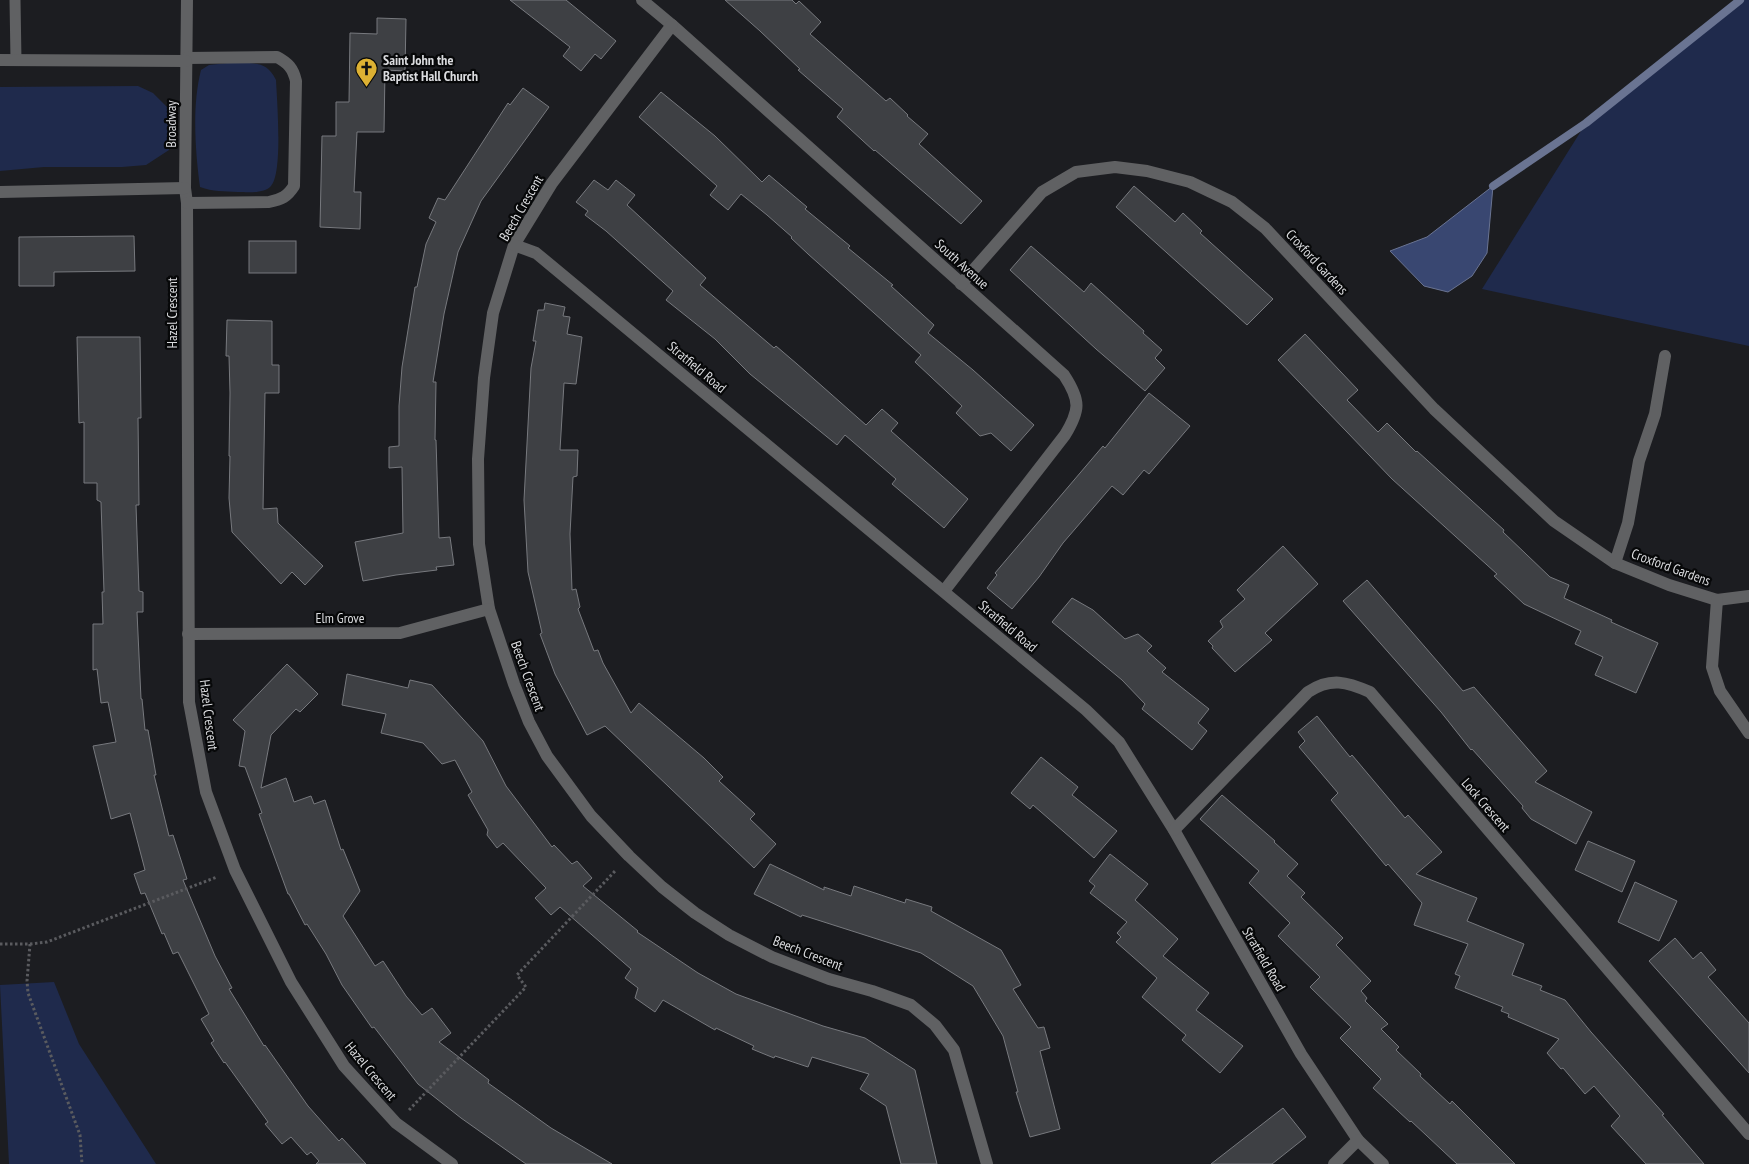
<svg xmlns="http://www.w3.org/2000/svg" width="1749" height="1164" font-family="'PT Sans Narrow',sans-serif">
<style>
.green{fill:#1f2a4c}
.water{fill:#394771;stroke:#6a7492}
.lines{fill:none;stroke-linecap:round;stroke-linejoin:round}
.stream{stroke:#6a7492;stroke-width:8}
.building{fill:#3e4044;stroke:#77797e}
.path{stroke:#5a5b5f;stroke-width:3;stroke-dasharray:2.5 2.5;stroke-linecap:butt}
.lane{stroke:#606163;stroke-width:11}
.street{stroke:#606163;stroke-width:12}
.labels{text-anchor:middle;stroke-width:4.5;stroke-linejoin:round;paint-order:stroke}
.poi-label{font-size:14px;font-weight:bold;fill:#dbdcdf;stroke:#070809;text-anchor:start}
.street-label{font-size:14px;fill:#dbdcdf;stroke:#070809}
</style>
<rect width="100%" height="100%" fill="#1c1d21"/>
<g class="green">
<path d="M 1740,0 L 1749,0 L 1749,346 L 1482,289 L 1586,123 Z"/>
<path d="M 237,62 C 256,64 267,61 276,80 C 277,100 283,173 271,186 C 264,194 247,192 238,192 C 224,191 213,192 200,187 C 195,150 192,105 201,70 L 209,65 Z"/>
<path d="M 138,86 L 153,93 L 167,107 L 174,129 L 169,150 L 146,165 L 122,167 L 44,167 L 0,171 L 0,87 Z"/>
<path d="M 54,982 L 79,1044 L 156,1164 L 9,1164 L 0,985 Z"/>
</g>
<path class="water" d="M 1493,186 L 1487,253 L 1472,276 L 1448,292 L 1424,286 L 1390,251 L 1427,237 Z"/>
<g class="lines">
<path class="stream" d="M 1493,186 L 1586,123 L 1740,0"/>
</g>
<g class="building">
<path d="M 510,0 L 566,0 L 616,41 L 601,59 L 595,54 L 581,71 L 563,56 L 570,47 Z"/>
<path d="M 725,0 L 792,0 L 796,4 L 799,1 L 821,22 L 810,34 L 886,101 L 890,98 L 908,115 L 907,116 L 928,134 L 919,144 L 982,201 L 961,224 L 875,150 L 874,151 L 837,117 L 843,109 L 798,70 L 800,69 L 760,31 Z"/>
<path d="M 377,18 L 406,19 L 405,71 L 385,70 L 384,132 L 357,132 L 354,192 L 361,192 L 360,229 L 320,227 L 322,136 L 336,136 L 336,102 L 349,102 L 350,33 L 377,34 Z"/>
<path d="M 523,88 L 549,107 L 481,201 L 458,252 L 444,314 L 433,382 L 436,382 L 435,440 L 436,440 L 439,538 L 450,537 L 454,565 L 436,567 L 437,570 L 396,575 L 363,581 L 355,542 L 403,533 L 402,467 L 389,468 L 389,447 L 399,446 L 399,406 L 402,367 L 415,287 L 417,287 L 426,244 L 436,222 L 429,218 L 438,198 L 445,200 L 508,103 L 510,105 Z"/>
<path d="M 661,92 L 715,136 L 762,182 L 769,175 L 807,207 L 805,209 L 850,246 L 848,248 L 893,285 L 891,286 L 934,325 L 928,333 L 973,370 L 1034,425 L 1011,451 L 991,433 L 980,436 L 956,413 L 962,406 L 915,362 L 921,355 L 808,254 L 791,238 L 792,237 L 767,215 L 741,194 L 728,210 L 710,195 L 717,186 L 639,117 Z"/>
<path d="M 594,180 L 608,190 L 616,180 L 635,195 L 627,205 L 706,278 L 700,285 L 774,348 L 776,346 L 797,364 L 866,425 L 882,409 L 898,423 L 891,431 L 968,499 L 944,528 L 892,484 L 896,479 L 845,435 L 837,445 L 750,374 L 715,339 L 666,300 L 673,291 L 606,231 L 585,215 L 588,211 L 576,202 Z"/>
<path d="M 1134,186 L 1175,222 L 1183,213 L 1202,231 L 1200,233 L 1273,299 L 1247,325 L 1116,207 Z"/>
<path d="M 134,236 L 135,271 L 54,272 L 54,286 L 19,286 L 19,237 Z"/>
<rect x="249" y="241" width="47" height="32"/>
<path d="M 1031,246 L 1084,292 L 1091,283 L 1144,331 L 1143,333 L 1162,350 L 1155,358 L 1165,368 L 1145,391 L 1096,349 L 1010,270 Z"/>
<path d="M 545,303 L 565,307 L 563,316 L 570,317 L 567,334 L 582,337 L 576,384 L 564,383 L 560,450 L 578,450 L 577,476 L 573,477 L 570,534 L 572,590 L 576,589 L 580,607 L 578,609 L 594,651 L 598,650 L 603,663 L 631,713 L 639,703 L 704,758 L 723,777 L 719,781 L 755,814 L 750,819 L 776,844 L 754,868 L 605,726 L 587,735 L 555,674 L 540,634 L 542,633 L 528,572 L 524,500 L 531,368 L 536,341 L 533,341 L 538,310 L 544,310 Z"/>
<path d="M 227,320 L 272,321 L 272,365 L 279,365 L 279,393 L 265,393 L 263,509 L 277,508 L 278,523 L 323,566 L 305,585 L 292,572 L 281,584 L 232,532 L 229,498 L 230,456 L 229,456 L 230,393 L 229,356 L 226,356 Z"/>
<path d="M 1305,334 L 1358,390 L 1347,400 L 1378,432 L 1387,423 L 1416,452 L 1417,451 L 1504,530 L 1503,532 L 1550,577 L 1569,585 L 1564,598 L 1612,620 L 1611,622 L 1658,643 L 1636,693 L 1595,675 L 1603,657 L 1575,644 L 1581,631 L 1524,604 L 1494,576 L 1497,574 L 1392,479 L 1278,360 Z"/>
<path d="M 77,337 L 140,337 L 141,418 L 138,418 L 139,505 L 136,505 L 139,591 L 143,592 L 143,612 L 137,612 L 141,699 L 142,699 L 145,730 L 148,730 L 156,775 L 154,775 L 169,836 L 173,835 L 187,879 L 183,880 L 215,956 L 232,988 L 229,989 L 264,1046 L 265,1045 L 308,1106 L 339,1141 L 342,1138 L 366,1164 L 316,1164 L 319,1161 L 311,1152 L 307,1155 L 291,1137 L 282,1144 L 265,1124 L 268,1122 L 225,1062 L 224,1063 L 211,1043 L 214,1041 L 201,1019 L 209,1014 L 178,952 L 173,954 L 164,933 L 162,934 L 145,893 L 141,894 L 134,874 L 145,870 L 130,813 L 111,819 L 93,746 L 116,742 L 108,702 L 101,703 L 97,669 L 93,670 L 93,624 L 103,624 L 102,592 L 104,592 L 101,502 L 97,500 L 97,483 L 84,483 L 84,422 L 79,423 Z"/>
<path d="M 1149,393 L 1190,426 L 1149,474 L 1144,470 L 1123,495 L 1112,486 L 1063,543 L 1039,577 L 1012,609 L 987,588 L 997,575 L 995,573 L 1103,446 L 1105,448 Z"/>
<path d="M 1283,546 L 1318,584 L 1265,633 L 1272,640 L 1235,672 L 1212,648 L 1213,646 L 1208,641 L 1223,627 L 1220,621 L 1245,599 L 1237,590 L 1241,586 Z"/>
<path d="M 1367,580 L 1463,691 L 1474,687 L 1547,771 L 1535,782 L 1592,812 L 1576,844 L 1531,819 L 1522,808 L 1523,806 L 1472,749 L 1471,750 L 1441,712 L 1343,601 Z"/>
<path d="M 1072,598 L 1093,610 L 1125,639 L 1138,634 L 1152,646 L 1147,651 L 1166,668 L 1162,672 L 1209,709 L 1198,723 L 1207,731 L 1192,750 L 1142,709 L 1145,704 L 1122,680 L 1052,622 Z"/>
<path d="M 287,664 L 318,694 L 300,712 L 296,709 L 271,735 L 261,788 L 286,778 L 294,802 L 311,796 L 314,804 L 325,800 L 341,850 L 343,849 L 360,891 L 343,916 L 375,966 L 383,961 L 406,996 L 422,1015 L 432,1008 L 451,1033 L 439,1042 L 489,1080 L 488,1083 L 551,1128 L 612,1164 L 526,1164 L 461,1118 L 418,1084 L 374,1027 L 372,1028 L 342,985 L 326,954 L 307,924 L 305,925 L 289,894 L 288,894 L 265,831 L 259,814 L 262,813 L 245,767 L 239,766 L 245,731 L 233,720 Z"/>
<path d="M 347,674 L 408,688 L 410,680 L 432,685 L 483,741 L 506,786 L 552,847 L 554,845 L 572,864 L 577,861 L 592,878 L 583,886 L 638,931 L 637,932 L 698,973 L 736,994 L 823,1026 L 865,1038 L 915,1070 L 937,1164 L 901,1164 L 886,1106 L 860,1089 L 869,1074 L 812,1057 L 808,1067 L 775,1056 L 774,1058 L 752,1049 L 754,1046 L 716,1028 L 715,1030 L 663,1000 L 655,1012 L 635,998 L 638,988 L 625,978 L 631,969 L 560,907 L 551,915 L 535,898 L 546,888 L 503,843 L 497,848 L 487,835 L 488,830 L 468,795 L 472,792 L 455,760 L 442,764 L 423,743 L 381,733 L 386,714 L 342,705 Z"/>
<path d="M 1317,716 L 1350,757 L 1352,755 L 1405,818 L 1408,815 L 1442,852 L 1416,874 L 1477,898 L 1467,921 L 1524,944 L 1512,975 L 1542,986 L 1540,990 L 1565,1000 L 1591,1032 L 1664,1114 L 1662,1115 L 1704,1164 L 1646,1164 L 1611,1126 L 1620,1116 L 1594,1086 L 1585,1094 L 1563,1068 L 1561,1069 L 1547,1053 L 1559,1039 L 1508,1017 L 1509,1014 L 1501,1011 L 1503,1007 L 1455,988 L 1460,976 L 1455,974 L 1468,944 L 1414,925 L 1422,903 L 1388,864 L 1386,866 L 1331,800 L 1338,793 L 1299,747 L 1305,741 L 1298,732 Z"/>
<path d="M 1041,757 L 1078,787 L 1072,795 L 1117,831 L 1094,858 L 1033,805 L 1030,809 L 1011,793 Z"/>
<path d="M 1222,795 L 1275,841 L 1274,842 L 1298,864 L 1287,876 L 1305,893 L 1301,897 L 1343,938 L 1336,945 L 1371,981 L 1361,991 L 1367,998 L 1365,1001 L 1388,1024 L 1381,1029 L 1399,1047 L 1396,1050 L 1421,1074 L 1420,1076 L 1450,1104 L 1452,1101 L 1515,1164 L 1457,1164 L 1411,1121 L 1410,1122 L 1373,1088 L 1381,1079 L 1340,1038 L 1351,1027 L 1310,987 L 1320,977 L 1278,936 L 1290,923 L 1249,883 L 1259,871 L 1200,819 Z"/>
<path d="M 1588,841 L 1635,861 L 1622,892 L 1575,870 Z"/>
<path d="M 1110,854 L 1148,884 L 1135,900 L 1178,939 L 1163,956 L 1209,993 L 1196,1010 L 1243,1046 L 1220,1073 L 1182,1040 L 1186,1035 L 1142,997 L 1157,978 L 1116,942 L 1121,937 L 1117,933 L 1127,922 L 1090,893 L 1095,886 L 1089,881 Z"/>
<path d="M 770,864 L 824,890 L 824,887 L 851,896 L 854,886 L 905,903 L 906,899 L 932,907 L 931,911 L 1001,950 L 1021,985 L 1013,989 L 1038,1028 L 1044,1027 L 1050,1048 L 1040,1051 L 1060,1129 L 1030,1137 L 1016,1092 L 1018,1092 L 1003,1036 L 973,986 L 921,953 L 802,915 L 801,917 L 754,894 Z"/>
<path d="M 1635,882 L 1677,901 L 1659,941 L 1618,922 Z"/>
<path d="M 1675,938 L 1693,959 L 1701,952 L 1716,970 L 1708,977 L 1749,1023 L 1749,1073 L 1649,961 Z"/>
<path d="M 1283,1108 L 1306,1137 L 1272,1164 L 1211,1164 Z"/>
</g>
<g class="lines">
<g class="path">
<path d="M 0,944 L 30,944 L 47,942 L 217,877"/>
<path d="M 30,944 L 27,981 L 28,993 L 80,1135 L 82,1164"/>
<path d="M 409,1110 L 526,987 L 517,975 L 616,870"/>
</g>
<path class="lane" d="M 15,0 L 16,60"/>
<g class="street">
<path d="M 187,0 L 185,188 L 187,203 L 189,702 L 206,792 L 235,870 L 291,982 L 344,1066 L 396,1123 L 452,1164"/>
<path d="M 642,0 L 672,25 L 1064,375 C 1081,401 1080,410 1065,435 L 944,591"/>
<path d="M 672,25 L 552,183 L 514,245 L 493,313 L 484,378 L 478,459 L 479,544 L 489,609 L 514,684 L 529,722 L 547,756 L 591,816 L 629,856 L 662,887 L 695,913 L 729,935 L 772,957 L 829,979 L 872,991 L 911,1005 L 935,1025 L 954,1050 L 987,1164"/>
<path d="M 186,58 L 277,57 C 288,63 293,68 296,81 L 294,186 C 287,197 282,199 269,202 L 187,203"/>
<path d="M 0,60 L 186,61"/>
<path d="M 0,192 L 185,188"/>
<path d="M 514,245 L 536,253 L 1086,710 L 1119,742 L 1174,830 L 1301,1054 L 1358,1140 L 1383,1164"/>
<path d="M 961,284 L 1042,192 L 1076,172 L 1115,167 L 1147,171 L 1190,182 L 1232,202 L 1265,228 L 1434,409 L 1554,521 L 1615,563 L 1669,585 L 1717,600 L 1749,596"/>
<path d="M 1615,563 L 1628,523 L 1639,461 L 1655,414 L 1665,356"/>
<path d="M 1717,600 L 1712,667 L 1720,691 L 1749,733"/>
<path d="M 188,634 L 400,633 L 489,609"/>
<path d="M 1174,830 L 1308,692 C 1331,677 1347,682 1370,692 L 1749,1134"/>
<path d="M 1334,1164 L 1358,1140"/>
</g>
</g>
<defs>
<symbol id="church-pin" viewBox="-11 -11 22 30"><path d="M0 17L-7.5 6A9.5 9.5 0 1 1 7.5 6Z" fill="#ddb133" stroke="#070809"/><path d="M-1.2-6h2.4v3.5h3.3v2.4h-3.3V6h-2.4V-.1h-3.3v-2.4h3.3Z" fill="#111"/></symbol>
</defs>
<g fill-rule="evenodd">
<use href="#church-pin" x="354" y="56" width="25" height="34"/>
</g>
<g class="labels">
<g class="poi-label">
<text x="383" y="65">Saint John the<tspan x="383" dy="16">Baptist Hall Church</tspan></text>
</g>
<g class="street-label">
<text transform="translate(171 124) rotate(-90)" y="5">Broadway</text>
<text transform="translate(521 208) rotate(-60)" y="5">Beech Crescent</text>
<text transform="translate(1317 262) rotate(47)" y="5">Croxford Gardens</text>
<text transform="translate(962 264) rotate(42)" y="5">South Avenue</text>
<text transform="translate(172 313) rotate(-90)" y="5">Hazel Crescent</text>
<text transform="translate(697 367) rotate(40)" y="5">Stratfield Road</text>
<text transform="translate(1671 567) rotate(20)" y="5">Croxford Gardens</text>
<text x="340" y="623">Elm Grove</text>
<text transform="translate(1008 626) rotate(40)" y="5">Stratfield Road</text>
<text transform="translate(528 676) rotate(70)" y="5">Beech Crescent</text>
<text transform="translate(209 715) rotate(83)" y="5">Hazel Crescent</text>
<text transform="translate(1486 805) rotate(49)" y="5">Lock Crescent</text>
<text transform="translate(808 953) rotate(21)" y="5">Beech Crescent</text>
<text transform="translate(1264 959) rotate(60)" y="5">Stratfield Road</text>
<text transform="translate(371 1071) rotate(50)" y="5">Hazel Crescent</text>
</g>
</g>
</svg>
